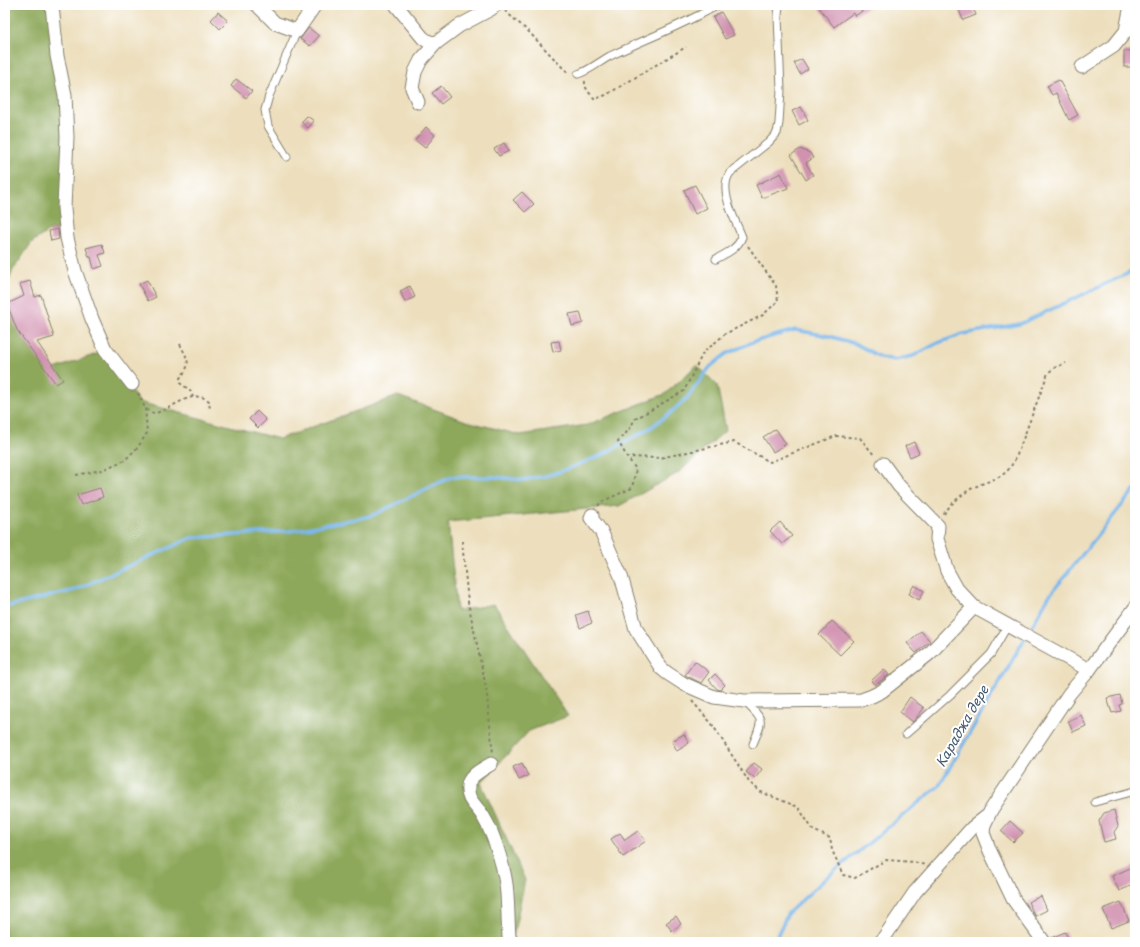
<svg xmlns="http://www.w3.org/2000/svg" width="1140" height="947" font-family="'Playpen Sans',sans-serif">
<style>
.forest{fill:#8da85a;stroke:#54623b}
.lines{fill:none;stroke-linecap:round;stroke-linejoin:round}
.stream{stroke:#7ab8ed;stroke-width:3.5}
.building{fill:#d192b0}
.lane-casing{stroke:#847e6c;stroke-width:9}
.street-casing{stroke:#847e6c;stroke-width:15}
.path{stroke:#847e6c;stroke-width:2;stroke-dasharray:3 3;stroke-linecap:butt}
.lane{stroke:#fff;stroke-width:7}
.street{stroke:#fff;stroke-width:13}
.labels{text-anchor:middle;stroke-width:4;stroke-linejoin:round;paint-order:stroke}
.water-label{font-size:13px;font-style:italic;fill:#425a70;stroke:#fff}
</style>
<rect width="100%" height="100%" fill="#fff"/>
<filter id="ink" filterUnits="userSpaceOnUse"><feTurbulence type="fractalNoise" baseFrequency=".025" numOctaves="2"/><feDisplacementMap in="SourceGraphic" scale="8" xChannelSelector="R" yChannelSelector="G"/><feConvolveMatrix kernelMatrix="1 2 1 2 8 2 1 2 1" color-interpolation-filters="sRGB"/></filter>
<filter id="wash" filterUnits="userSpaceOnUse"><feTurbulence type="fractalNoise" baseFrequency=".012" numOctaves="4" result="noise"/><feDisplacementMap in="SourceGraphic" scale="16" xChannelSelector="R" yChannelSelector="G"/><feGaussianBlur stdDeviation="0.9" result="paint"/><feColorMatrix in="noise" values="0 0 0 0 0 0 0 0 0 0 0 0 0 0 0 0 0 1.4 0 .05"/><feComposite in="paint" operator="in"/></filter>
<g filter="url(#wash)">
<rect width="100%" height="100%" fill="#eddfbd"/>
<path class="forest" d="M 5,5 L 49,5 L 69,93 L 61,228 L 49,231 L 32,242 L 13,270 L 7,287 L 10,307 L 30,349 L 52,370 L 102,352 L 139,402 L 279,439 L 398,396 L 466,421 L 520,435 L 587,425 L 665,394 L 697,365 L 717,385 L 726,430 L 678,473 L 619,506 L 448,522 L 457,611 L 494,604 L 568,716 L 529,731 L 481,783 L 525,880 L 512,942 L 5,942 Z"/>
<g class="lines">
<g class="stream">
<path d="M 5,607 L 75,590 L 191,538 L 290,531 L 371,516 L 451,477 L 496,477 L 522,480 L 545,476 L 562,471 L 602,455 L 650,428 L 669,414 L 687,398 L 710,367 L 726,354 L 753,342 L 795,330 L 829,336 L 856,344 L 880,357 L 895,360 L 913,356 L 938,343 L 963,334 L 1020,324 L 1129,273 L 1135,268"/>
<path d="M 1028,633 L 1049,596 L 1135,489"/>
<path d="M 774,942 L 788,913 L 826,878 L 939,786 L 1025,638"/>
</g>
</g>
<g id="blocks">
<g class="building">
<path d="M 817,5 L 871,5 L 855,16 L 853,13 L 834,27 Z"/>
<path d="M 957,5 L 972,5 L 976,15 L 963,20 Z"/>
<path d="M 218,12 L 228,21 L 220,29 L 211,20 Z"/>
<path d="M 721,12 L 734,35 L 725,39 L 713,17 Z"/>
<path d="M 309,28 L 319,36 L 310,46 L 300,39 Z"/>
<rect x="1124" y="51" width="11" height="16"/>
<path d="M 802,59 L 808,69 L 800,74 L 794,63 Z"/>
<path d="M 236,79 L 252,91 L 246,98 L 231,86 Z"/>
<path d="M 1059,80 L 1078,115 L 1069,120 L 1056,93 L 1052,95 L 1047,86 Z"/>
<path d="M 441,86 L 450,97 L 441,104 L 432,93 Z"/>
<path d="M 801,107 L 808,120 L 799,125 L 792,111 Z"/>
<path d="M 307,116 L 314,121 L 308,128 L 301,122 Z"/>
<path d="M 426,127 L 435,135 L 425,148 L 415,140 Z"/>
<path d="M 504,143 L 509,151 L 499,156 L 494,149 Z"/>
<path d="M 800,149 L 810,153 L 813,158 L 806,163 L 813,175 L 806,180 L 791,155 Z"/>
<path d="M 781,173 L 788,188 L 762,198 L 756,185 Z"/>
<path d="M 695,185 L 707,208 L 695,214 L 684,190 Z"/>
<path d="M 522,192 L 534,204 L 525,212 L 513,200 Z"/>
<path d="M 58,229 L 59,239 L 51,241 L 49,231 Z"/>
<path d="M 102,244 L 105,253 L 99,255 L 103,266 L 94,269 L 91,257 L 89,257 L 86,248 Z"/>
<path d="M 147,280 L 156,297 L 148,301 L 139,284 Z"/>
<path d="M 30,281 L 35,297 L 41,295 L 54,337 L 37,342 L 63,380 L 56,384 L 17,330 L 7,304 L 24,296 L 20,284 Z"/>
<path d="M 410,286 L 415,297 L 405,302 L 400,291 Z"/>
<path d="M 580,312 L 583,323 L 572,326 L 569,314 Z"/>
<path d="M 559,341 L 561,350 L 553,352 L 551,342 Z"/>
<path d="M 257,411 L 266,420 L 258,428 L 249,419 Z"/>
<path d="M 776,429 L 786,444 L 773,452 L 763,437 Z"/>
<path d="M 914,442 L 919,453 L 910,457 L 905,446 Z"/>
<path d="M 100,488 L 103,497 L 81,505 L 77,495 Z"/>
<path d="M 780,522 L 792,536 L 782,544 L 770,531 Z"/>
<path d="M 914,585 L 924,591 L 919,600 L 909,594 Z"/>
<path d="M 588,611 L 592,623 L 580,628 L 576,615 Z"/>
<path d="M 832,621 L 854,641 L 840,655 L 819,635 Z"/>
<path d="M 921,631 L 930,641 L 916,653 L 907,643 Z"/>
<path d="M 695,661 L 709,672 L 701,683 L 685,675 Z"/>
<path d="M 884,669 L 889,675 L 875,685 L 871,681 Z"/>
<path d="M 715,674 L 725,685 L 720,690 L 717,689 L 709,680 Z"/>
<path d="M 1120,695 L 1122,704 L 1119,705 L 1121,711 L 1112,713 L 1107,698 Z"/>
<path d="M 910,697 L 924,708 L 913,722 L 900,712 Z"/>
<path d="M 1081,715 L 1086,726 L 1073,732 L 1068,721 Z"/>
<path d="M 684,734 L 689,743 L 677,751 L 672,741 Z"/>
<path d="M 522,763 L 528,776 L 519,780 L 513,767 Z"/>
<path d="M 754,763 L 762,769 L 755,779 L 746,772 Z"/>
<path d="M 1114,810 L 1118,826 L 1114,832 L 1116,839 L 1104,842 L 1099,821 L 1104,813 Z"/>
<path d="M 1010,821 L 1023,833 L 1013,842 L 1001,831 Z"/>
<path d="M 638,831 L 646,841 L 623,857 L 611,839 L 620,833 L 625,840 Z"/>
<path d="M 1135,866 L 1135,884 L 1119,891 L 1112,876 Z"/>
<path d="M 1041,896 L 1047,910 L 1035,916 L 1028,902 Z"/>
<path d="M 1121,902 L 1129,921 L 1111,928 L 1103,909 Z"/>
<path d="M 676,916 L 681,924 L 672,931 L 666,923 Z"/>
<path d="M 1065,932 L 1070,942 L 1052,942 L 1051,938 Z"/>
</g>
</g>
</g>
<g filter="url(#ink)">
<use href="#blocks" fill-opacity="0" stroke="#847e6c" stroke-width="1"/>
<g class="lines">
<defs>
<g id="lane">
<path d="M 578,74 C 589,71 599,62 610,56 C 646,39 683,25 718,5"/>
<path d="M 287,157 L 268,126 L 265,110 L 269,96 L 297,31"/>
<path d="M 716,259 C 727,253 737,249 742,237 C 735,219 718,190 730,173 L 769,142 L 777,133 L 779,123 L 781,90 L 778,16 L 779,5"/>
<path d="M 745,702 C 765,721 763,719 753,744"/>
<path d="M 906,734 L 950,695 L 991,654 L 1008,625"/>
<path d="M 1095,802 L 1135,791"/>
</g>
<g id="street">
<path d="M 52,5 L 57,56 L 65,95 L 67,137 L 64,208 L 67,238 L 75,271 L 92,319 L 105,349 L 132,384"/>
<path d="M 257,5 L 275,23 L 297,31 L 315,5"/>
<path d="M 396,5 L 423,38 L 429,42 L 436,43"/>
<path d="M 1082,67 L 1114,46 L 1126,31 L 1131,5"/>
<path d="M 418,102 L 412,88 L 415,72 L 421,60 L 436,43 L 459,26 L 491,9 L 496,5"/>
<path d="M 883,464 L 899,486 L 938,526 L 937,539 L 947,571 L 957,589 L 974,607 L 1089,670"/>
<path d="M 592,515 L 591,518 L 601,531 L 621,576 L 636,629 L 661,668 L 667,673 L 684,684 L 714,697 L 744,701 L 861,700 L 872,696 L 882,691 L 930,653 L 974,607"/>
<path d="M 491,764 C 483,769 468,776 468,786 C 466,801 478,806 484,818 C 495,836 506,873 507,894 C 508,909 508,923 509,937 L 512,942"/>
<path d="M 881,942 L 915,892 L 972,828 L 986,817"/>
<path d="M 1044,942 L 1013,899 L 990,851 L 983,833 L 984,825 L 991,810 L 1069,694 L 1089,670 L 1135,608"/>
</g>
</defs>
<use href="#lane" class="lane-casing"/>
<use href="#street" class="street-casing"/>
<g class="path">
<path d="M 505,11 L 528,31 L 563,68 L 569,73"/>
<path d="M 585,81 C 584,88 590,94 595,99 L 606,95 L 686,47"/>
<path d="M 748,246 L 776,286 L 778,301 L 763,315 L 725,334 L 703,353 L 684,391 L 635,419 L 629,430 L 618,441 L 627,457 L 660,458 L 734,442 L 770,462 L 836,436 L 860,438 L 875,456"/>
<path d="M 180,344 C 187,359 193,363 180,378 L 181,384 L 190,390 L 193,397"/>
<path d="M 138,393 C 141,399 144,409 150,412 C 165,418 190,385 209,401 L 210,410"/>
<path d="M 76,475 L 102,470 L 125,460 L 138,447 L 147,433 L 145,406"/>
<path d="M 598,506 L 601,502 L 632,488 L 636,469 L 627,457"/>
<path d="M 944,514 C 949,505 966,490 977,486 C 985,482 995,480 1002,475 C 1010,470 1013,463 1017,455 L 1048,373 L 1054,368 L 1066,363"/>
<path d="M 462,541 L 468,602 L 486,687 L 493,753"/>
<path d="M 692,701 L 712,724 L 749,782 L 761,792 L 798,807 L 813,830 L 830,838 L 832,850 L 843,875 L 855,878 L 886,860 L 914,862 L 925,865"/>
</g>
<use href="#lane" class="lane"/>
<use href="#street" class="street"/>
</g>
</g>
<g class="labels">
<g class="water-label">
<text transform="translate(962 726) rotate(-60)" y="5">Караджа дере</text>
</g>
</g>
<rect width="1140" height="947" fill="none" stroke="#fff" stroke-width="20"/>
</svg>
